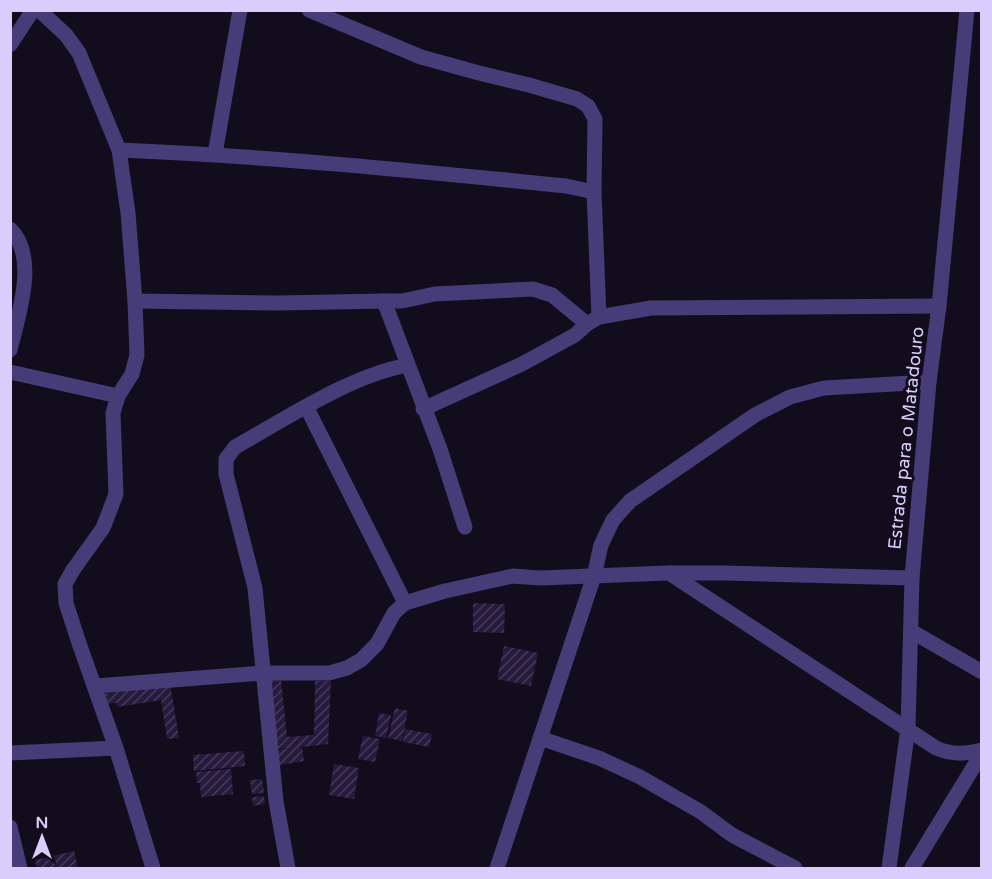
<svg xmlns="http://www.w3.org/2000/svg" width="992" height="879" font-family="'Varela Round',sans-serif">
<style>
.building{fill:url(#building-hatch)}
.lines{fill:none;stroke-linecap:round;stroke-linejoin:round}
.minor{stroke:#463c78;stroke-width:15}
.tertiary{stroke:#463c78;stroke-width:15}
.labels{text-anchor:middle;stroke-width:6;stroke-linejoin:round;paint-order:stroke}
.street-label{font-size:18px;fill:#d9cdfb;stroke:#120d1d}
</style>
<defs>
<pattern id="building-hatch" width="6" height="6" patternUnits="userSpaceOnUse" patternTransform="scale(1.5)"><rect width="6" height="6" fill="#261b3c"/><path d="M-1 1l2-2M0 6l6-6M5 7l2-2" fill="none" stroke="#453b59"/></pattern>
</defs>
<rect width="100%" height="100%" fill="#120d1d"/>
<g class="building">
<path d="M 473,603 L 505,604 L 504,633 L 473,632 Z"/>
<path d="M 504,646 L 538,653 L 531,686 L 497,679 Z"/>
<path d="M 281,680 L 287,737 L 314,735 L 315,681 L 331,681 L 328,744 L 302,747 L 304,761 L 280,765 L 278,750 L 289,748 L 275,749 L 267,681 Z"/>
<path d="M 170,683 L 179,738 L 167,739 L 161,700 L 117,707 L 117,703 L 106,704 L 104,694 Z"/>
<path d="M 395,708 L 408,711 L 402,741 L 388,738 Z"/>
<path d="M 379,713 L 391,715 L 386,738 L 375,736 Z"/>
<path d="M 405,729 L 432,734 L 429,747 L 403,742 Z"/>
<path d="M 363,736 L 380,739 L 375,762 L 358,759 Z"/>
<path d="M 244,751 L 245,766 L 194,771 L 193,755 Z"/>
<path d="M 334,764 L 359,768 L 354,799 L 329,795 Z"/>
<path d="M 231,769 L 233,794 L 201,797 L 200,783 L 197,783 L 196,772 Z"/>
<path d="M 262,779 L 264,793 L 252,794 L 250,780 Z"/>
<path d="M 264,796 L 265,804 L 253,806 L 252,797 Z"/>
<path d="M 74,851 L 78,868 L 37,868 L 35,860 Z"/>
</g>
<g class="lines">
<g class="minor">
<path d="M 39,10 L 66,35 L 79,53 L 119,150 L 128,213 L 135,301 L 137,355 L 132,374 L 118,396 L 113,413 L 116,494 L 103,528 L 73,570 L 65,584 L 66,603 L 79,643 L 116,748 L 153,868"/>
<path d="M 309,10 L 421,57 L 479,73 L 529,85 L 577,99 L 588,106 L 595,119 L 594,192 L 599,317"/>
<path d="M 10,45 L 33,10"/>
<path d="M 119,150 C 268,156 417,171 566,186 L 594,192"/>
<path d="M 215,154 L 240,10"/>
<path d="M 10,229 C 39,257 18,316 10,350"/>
<path d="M 135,301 L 279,303 L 384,301 L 440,449 L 465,527"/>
<path d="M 384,301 L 402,301 L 435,294 L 533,289 L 552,295 L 587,324"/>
<path d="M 10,372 L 118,396"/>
<path d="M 307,408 L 405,603"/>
<path d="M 423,409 L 522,364 L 575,335 L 587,324 L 599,317 L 651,308 L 939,306"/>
<path d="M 669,573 L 936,748 C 952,755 965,754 982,750"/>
<path d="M 911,631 L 982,672"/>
<path d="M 96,686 L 263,673 L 329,673 L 347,668 L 361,660 L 377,644 L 394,613 L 405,603 L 445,591 L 513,576 L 540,578 L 668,573 L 724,573 L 912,578"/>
<path d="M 540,738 L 599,758 L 640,777 L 701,812 L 732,835 L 795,868"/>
<path d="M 10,753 L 116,748"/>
<path d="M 10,827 L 20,868"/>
<path d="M 288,868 L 276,801 L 255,588 L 226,474 L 226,459 L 235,447 C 287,418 349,376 408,365"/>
<path d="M 497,868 L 594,576 L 601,545 L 613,520 L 630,501 L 755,415 L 790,397 L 824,388 L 929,382"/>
<path d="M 889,868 L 908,728 L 912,578 L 929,382 L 939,306 L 967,10"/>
</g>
<path class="tertiary" d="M 912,868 L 982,753"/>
</g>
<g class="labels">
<g class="street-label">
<text transform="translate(906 438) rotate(-84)" y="6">Estrada para o Matadouro</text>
</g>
</g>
<rect width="992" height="879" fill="none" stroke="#d9cdfb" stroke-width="24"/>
<g transform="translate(42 837)" stroke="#120d1d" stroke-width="4.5" paint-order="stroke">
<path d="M0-4.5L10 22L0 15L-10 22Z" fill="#d9cdfb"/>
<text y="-9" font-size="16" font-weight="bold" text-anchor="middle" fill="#d9cdfb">N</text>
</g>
</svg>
